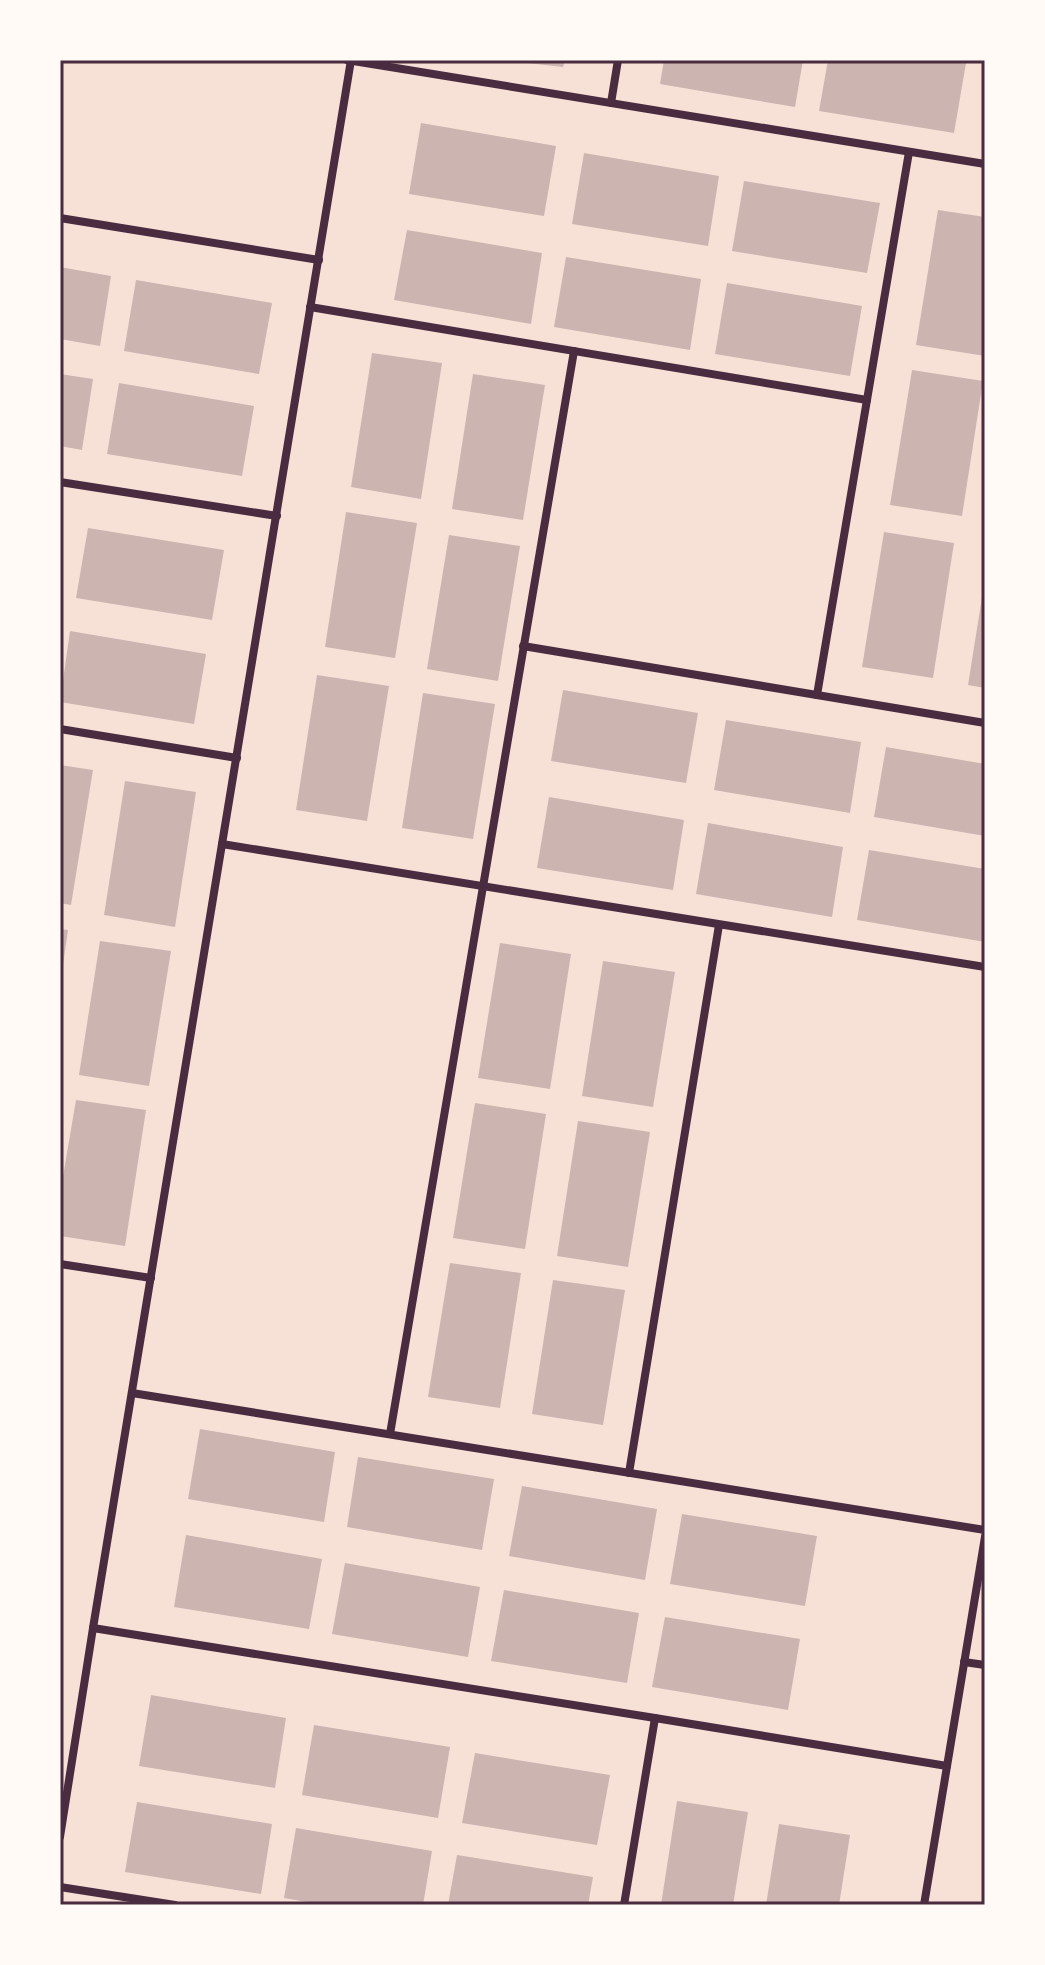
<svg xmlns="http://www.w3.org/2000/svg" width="1045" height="1965" font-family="Helvetica,sans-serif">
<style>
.building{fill:#ccb4b1}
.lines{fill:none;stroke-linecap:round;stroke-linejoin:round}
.minor{stroke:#4a2c40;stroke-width:8}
.neatline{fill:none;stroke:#4a2c40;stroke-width:3}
</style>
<rect width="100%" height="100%" fill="#f7e1d7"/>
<g class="building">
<path d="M 518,60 L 565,60 L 563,67 L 518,62 Z"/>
<path d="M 664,60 L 803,60 L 795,107 L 660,84 Z"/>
<path d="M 828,60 L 949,60 L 966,63 L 954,133 L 819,111 Z"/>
<path d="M 421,123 L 556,146 L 544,216 L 409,194 Z"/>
<path d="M 584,153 L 719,176 L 708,246 L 572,224 Z"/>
<path d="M 744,181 L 880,203 L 867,273 L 732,251 Z"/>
<path d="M 938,210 L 985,217 L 985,356 L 916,345 Z"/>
<path d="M 407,230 L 542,253 L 531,324 L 394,300 Z"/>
<path d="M 566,257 L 701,279 L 690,350 L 554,327 Z"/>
<path d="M 60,267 L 111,276 L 100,346 L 60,339 Z"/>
<path d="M 136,280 L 272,303 L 259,374 L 124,351 Z"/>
<path d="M 727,283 L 862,306 L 850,376 L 715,354 Z"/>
<path d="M 372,353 L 442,363 L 421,499 L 351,487 Z"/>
<path d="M 912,370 L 983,381 L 962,516 L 890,505 Z"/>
<path d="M 60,374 L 93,379 L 82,450 L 60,446 Z"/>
<path d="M 473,374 L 545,385 L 523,520 L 452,509 Z"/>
<path d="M 119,383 L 254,406 L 242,476 L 107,454 Z"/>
<path d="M 346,512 L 417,523 L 395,658 L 325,647 Z"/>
<path d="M 88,528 L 224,550 L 212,620 L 76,598 Z"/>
<path d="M 884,532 L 954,543 L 933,678 L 862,667 Z"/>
<path d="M 449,535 L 520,546 L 498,681 L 427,669 Z"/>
<path d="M 983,591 L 985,591 L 985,688 L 968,685 Z"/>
<path d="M 70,631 L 206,654 L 194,724 L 60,702 Z"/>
<path d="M 317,675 L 389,686 L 367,821 L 296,810 Z"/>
<path d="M 563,690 L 698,713 L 686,783 L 551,761 Z"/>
<path d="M 423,693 L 495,704 L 473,839 L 402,828 Z"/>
<path d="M 726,720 L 861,742 L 850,813 L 714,790 Z"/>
<path d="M 886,747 L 985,764 L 985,836 L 874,817 Z"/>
<path d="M 60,765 L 93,770 L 71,905 L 60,903 Z"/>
<path d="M 125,781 L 196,792 L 175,927 L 104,915 Z"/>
<path d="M 549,797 L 684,820 L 673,890 L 537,868 Z"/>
<path d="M 708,823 L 843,847 L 832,917 L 696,894 Z"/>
<path d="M 869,850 L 985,869 L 985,942 L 857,920 Z"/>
<path d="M 60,929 L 68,930 L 62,972 L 60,972 Z"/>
<path d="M 100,941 L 171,951 L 149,1086 L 79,1075 Z"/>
<path d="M 500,943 L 571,954 L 550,1089 L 478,1078 Z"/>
<path d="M 603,961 L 675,972 L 653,1107 L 582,1096 Z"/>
<path d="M 76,1100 L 146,1110 L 125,1246 L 60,1236 L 60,1194 Z"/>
<path d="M 475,1103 L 546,1114 L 525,1249 L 453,1238 Z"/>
<path d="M 578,1121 L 650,1132 L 628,1267 L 557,1256 Z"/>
<path d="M 450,1263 L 521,1273 L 500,1408 L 428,1397 Z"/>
<path d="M 553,1280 L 625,1290 L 603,1425 L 532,1414 Z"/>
<path d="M 200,1429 L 335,1452 L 324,1522 L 188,1499 Z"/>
<path d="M 358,1457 L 494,1479 L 482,1550 L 347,1527 Z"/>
<path d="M 522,1486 L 657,1509 L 645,1580 L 509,1556 Z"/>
<path d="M 682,1514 L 817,1536 L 805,1606 L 670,1584 Z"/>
<path d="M 186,1535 L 322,1559 L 309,1629 L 174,1607 Z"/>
<path d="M 345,1563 L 480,1587 L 468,1657 L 332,1634 Z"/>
<path d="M 504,1590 L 639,1613 L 627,1683 L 491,1661 Z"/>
<path d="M 665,1617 L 800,1639 L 788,1710 L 652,1687 Z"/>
<path d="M 151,1695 L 286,1718 L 275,1788 L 139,1766 Z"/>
<path d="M 314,1725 L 450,1747 L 438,1818 L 302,1795 Z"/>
<path d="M 475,1753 L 610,1775 L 597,1845 L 462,1823 Z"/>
<path d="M 677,1801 L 748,1812 L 733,1905 L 661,1905 Z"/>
<path d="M 137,1802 L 272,1824 L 261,1894 L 125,1872 Z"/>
<path d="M 779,1824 L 850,1835 L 839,1905 L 766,1905 Z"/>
<path d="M 296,1828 L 432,1851 L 423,1905 L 324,1905 L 284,1898 Z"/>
<path d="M 457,1855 L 593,1877 L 588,1905 L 448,1905 Z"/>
</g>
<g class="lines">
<g class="minor">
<path d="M 347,60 L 985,164"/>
<path d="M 611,103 L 618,60"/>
<path d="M 60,218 L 319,260"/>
<path d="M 310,307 L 867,400"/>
<path d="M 60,482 L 277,516"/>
<path d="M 523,646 L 985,723"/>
<path d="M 817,695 L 909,152"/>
<path d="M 60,729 L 237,758"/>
<path d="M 222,844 L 351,60"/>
<path d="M 60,1264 L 151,1278"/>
<path d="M 132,1393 L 985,1530"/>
<path d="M 390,1434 L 574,351"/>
<path d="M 629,1473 L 719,925"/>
<path d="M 93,1628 L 222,844 L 985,967"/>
<path d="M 964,1662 L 985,1665"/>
<path d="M 60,1837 L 93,1628 L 655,1718"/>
<path d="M 60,1887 L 175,1905"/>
<path d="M 624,1905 L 655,1718 L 947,1766"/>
<path d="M 924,1905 L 985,1537"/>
</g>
</g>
<rect width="1045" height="1965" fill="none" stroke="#fffaf5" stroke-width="124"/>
<rect x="62" y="62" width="921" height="1841" class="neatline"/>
</svg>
